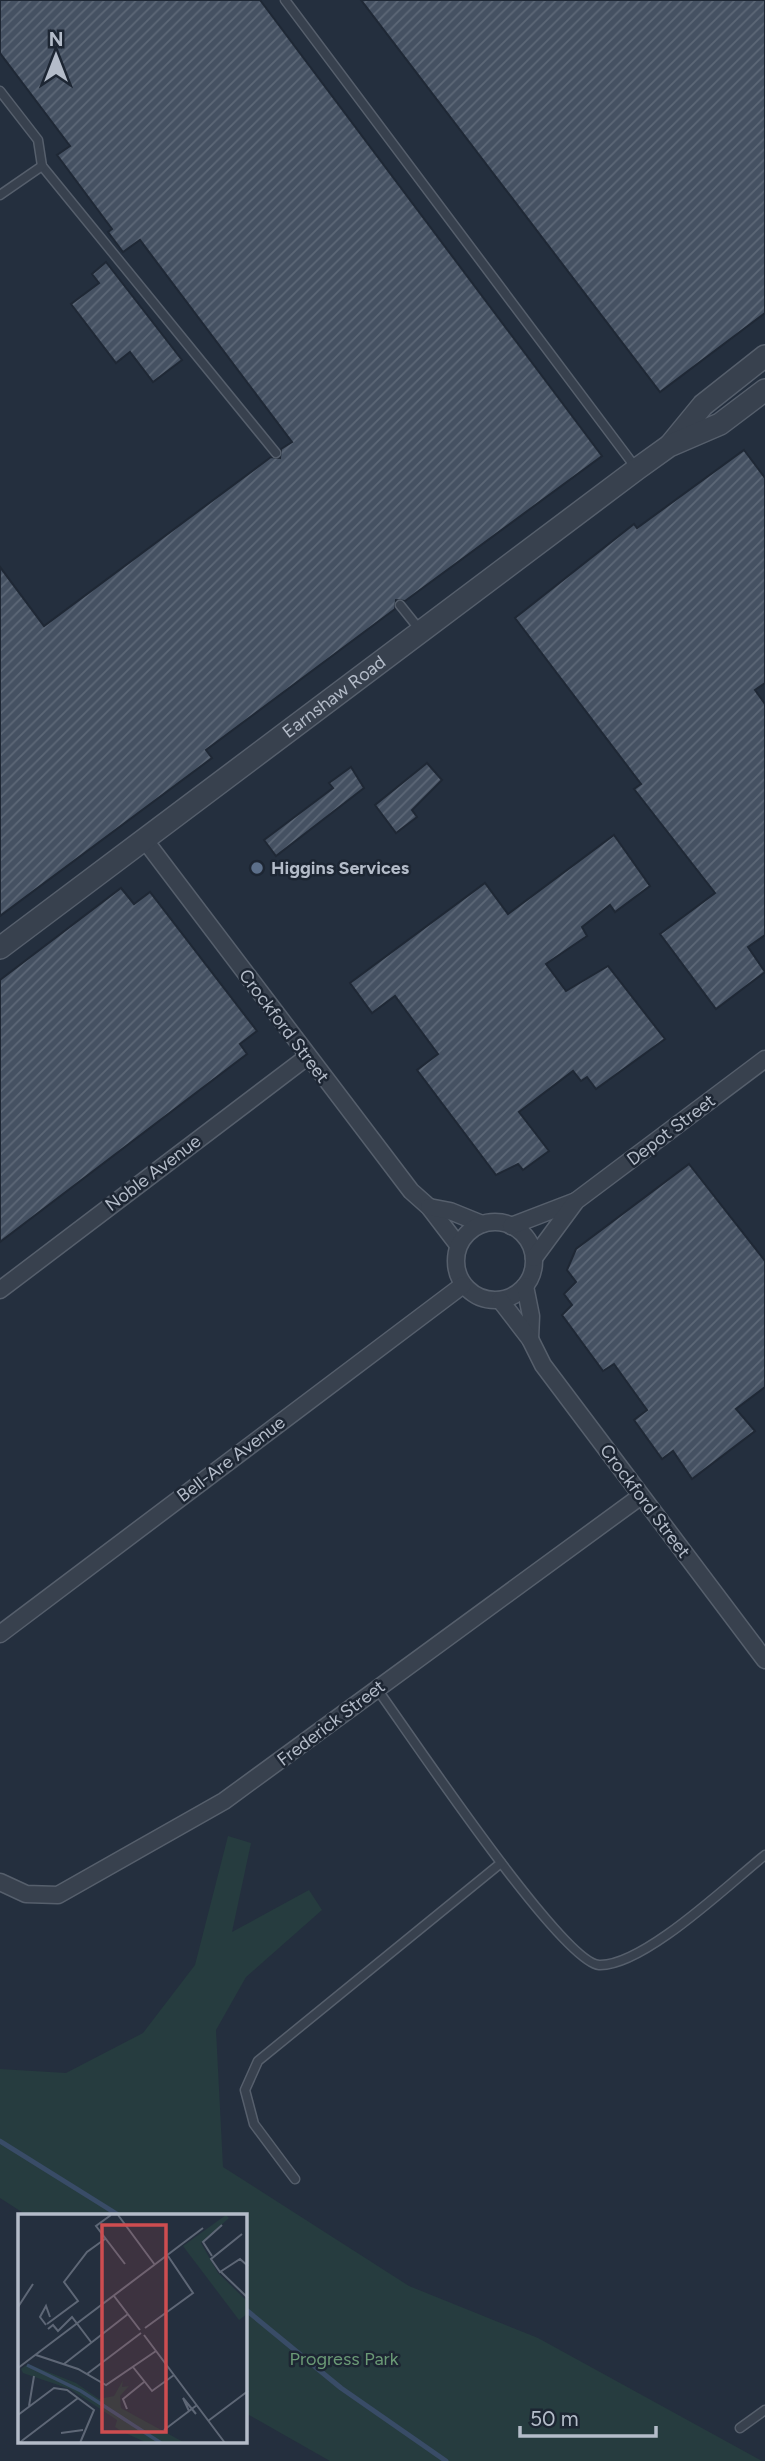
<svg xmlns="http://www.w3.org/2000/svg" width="765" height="2461" font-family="Figtree,sans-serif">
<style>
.park{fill:#263c3f}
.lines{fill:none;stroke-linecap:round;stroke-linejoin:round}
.stream{stroke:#394c67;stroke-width:5}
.building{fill:url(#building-hatch);stroke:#1f2835;stroke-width:2}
.service-casing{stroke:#565f6c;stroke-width:11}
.minor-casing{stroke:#565f6c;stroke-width:19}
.tertiary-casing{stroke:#565f6c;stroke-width:24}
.service{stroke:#38414e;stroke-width:8}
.minor{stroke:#38414e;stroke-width:16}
.tertiary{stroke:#38414e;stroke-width:21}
.service-dot{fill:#5c6f8a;stroke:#1d2633;stroke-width:2.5}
.labels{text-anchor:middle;stroke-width:5;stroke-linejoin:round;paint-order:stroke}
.street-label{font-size:18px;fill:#b4bcc9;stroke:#1d2633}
.poi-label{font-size:18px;font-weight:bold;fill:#b4bcc9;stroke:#1d2633;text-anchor:start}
.park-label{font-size:18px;fill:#6b9a76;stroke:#1d2633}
.inset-river{fill:none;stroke:#394c67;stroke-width:3.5}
.inset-road{fill:none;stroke:#5e6776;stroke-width:2}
.view{fill:#ce4d50;fill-opacity:0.15;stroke:#ce4d50;stroke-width:3.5}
.inset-edge{fill:none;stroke:#b4bcc9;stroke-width:3.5}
</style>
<defs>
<pattern id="building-hatch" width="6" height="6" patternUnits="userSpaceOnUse" patternTransform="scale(1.75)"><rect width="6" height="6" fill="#455162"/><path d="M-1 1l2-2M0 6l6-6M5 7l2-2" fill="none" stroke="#5d6877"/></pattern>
</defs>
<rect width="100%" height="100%" fill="#242f3e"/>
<path class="park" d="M 228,1836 L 251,1843 L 232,1932 L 309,1890 L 322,1910 L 246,1977 L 216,2030 L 223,2167 L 409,2286 L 538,2338 L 762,2461 L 330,2461 L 249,2415 L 245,2420 L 245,2216 L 28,2216 L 0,2198 L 0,2069 L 66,2073 L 143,2033 L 195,1965 Z"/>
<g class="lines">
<g class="stream">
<path d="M 0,2141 L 120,2216"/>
<path d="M 245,2309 L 341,2388 L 446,2461"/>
</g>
</g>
<g class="building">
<path d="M 0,0 L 260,0 L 602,456 L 405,601 L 396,600 L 395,609 L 206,750 L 212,758 L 0,916 L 0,567 L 44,626 L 271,457 L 280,458 L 281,449 L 292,442 L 140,240 L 123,252 L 108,232 L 112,229 L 57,155 L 70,146 L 0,53 Z"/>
<path d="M 361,0 L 765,0 L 765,313 L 660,392 Z"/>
<path d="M 106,262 L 182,360 L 153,382 L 130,352 L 116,363 L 71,304 L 99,283 L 92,274 Z"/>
<path d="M 744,450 L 765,478 L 765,683 L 755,690 L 765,704 L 765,935 L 748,947 L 765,972 L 716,1009 L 660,934 L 715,893 L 634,789 L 641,784 L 515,618 L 634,524 L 637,528 Z"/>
<path d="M 427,763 L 442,780 L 412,810 L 417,817 L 396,833 L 375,805 Z"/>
<path d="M 351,767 L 364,788 L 276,856 L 264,840 L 333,788 L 329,783 Z"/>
<path d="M 614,835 L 650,886 L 615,912 L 610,905 L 582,927 L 587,936 L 546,964 L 566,991 L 608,966 L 665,1039 L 596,1089 L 587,1077 L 581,1081 L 573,1071 L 519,1112 L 549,1151 L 523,1170 L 518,1164 L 496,1175 L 417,1070 L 438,1054 L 395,996 L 372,1013 L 350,983 L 485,883 L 508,914 Z"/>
<path d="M 121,888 L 134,904 L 150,892 L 257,1031 L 240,1044 L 247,1054 L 0,1242 L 0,980 Z"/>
<path d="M 689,1164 L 765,1261 L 765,1387 L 736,1409 L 755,1431 L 692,1479 L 673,1451 L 662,1459 L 634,1420 L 647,1410 L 614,1364 L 603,1371 L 562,1315 L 572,1305 L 564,1294 L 576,1282 L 567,1270 L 576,1249 Z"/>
</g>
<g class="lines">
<defs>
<g id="service">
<path d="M 285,0 L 636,468"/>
<path d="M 0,91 L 38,140 L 42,166 L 276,453"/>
<path d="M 0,195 L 42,166"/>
<path d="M 400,605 L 420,630"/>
<path d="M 377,1689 C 407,1730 561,1962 599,1965 C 643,1967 730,1883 765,1855"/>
<path d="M 295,2179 L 254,2124 L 245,2090 L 258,2061 L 501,1863"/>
<path d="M 740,2428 L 765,2410"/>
</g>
<g id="minor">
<path d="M 144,839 L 411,1191 L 429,1207 L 458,1245"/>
<path d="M 429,1207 L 450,1211 L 482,1224"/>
<circle cx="495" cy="1261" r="39"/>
<path d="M 511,1226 L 576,1201"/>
<path d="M 534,1258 L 576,1201 L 765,1059"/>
<path d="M 525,1286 L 531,1316 L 530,1339"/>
<path d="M 0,1290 L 307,1057"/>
<path d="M 500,1300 L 530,1339 L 543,1365 L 765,1660"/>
<path d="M 0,1634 L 463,1285"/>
<path d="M 0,1882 L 26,1894 L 58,1895 L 224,1801 L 641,1496"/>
</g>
<g id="tertiary">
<path d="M 671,444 L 703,405 L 765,356"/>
<path id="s1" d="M 0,948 L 637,469 L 669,446 L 720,424 L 765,390"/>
</g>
</defs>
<use href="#service" class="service-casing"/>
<use href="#minor" class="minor-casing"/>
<use href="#tertiary" class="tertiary-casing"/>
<use href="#service" class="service"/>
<use href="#minor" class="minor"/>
<use href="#tertiary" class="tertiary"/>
</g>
<circle class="service-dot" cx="257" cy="868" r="7"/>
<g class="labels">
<g class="street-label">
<text dy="6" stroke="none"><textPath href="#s1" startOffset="418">Earnshaw Road</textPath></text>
<text transform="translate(284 1026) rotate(53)" y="6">Crockford Street</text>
<text transform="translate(671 1130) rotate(-37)" y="6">Depot Street</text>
<text transform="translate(153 1173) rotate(-37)" y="6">Noble Avenue</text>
<text transform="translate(231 1459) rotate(-37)" y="6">Bell-Are Avenue</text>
<text transform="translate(645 1501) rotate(53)" y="6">Crockford Street</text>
<text transform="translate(331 1723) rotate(-37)" y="6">Frederick Street</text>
</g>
<g class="poi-label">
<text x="271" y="874">Higgins Services</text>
</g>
<g class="park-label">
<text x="344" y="2365">Progress Park</text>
</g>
</g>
<g transform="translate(18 2214)">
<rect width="229" height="229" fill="#242f3e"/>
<path d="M 208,1 L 211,4 L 183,29 L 200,59 L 229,87 L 229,100 L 221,106 L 165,32 ZM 10,150 L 58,169 L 81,185 L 96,182 L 105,166 L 104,173 L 111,172 L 102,182 L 103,194 L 167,229 L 129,229 L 103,217 L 97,213 L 99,206 L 52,175 L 5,159 L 3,155 Z" fill="#263c3f"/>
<path class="inset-river" d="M 9,151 L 63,177 L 143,229"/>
<path class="inset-road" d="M 93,1 L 78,12 L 107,50M 100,1 L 137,51M 224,20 L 193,45 L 202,58 L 222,45 L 230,52M 194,42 L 185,28 L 204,11M 203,58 L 230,84M 96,82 L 122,116M 0,93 L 15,70M 29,110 L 60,87 L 46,68 L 69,38 L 87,25M 28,111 L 22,103 L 28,92 L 32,103M 127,114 L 175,79 L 150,42M 30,115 L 35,111 L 40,117 L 54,103 L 73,128M 126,121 L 207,229M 18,141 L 60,155 L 88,171 L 138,137M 46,150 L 110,100M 115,153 L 134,177 L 156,161M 0,154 L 185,14M 69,160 L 123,119M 11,192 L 16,162M 109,195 L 105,185 L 126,168M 171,197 L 165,184 L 178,200M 0,201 L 36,174 L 49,176 L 76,196 L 62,229M 190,207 L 230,177M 146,216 L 179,191M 43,219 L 65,216M 1,229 L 60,184"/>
<path class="view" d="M 84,11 L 148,11 L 148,218 L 84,218 Z"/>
<rect width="229" height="229" class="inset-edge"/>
</g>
<g transform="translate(56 56)" stroke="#1d2633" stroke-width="5" paint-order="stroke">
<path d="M0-5L12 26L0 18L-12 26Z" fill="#b4bcc9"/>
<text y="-10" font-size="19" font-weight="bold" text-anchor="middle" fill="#b4bcc9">N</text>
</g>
<path d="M520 2426v10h136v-10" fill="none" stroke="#b4bcc9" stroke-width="3.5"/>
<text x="530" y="2426" font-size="21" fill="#b4bcc9" stroke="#1d2633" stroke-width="5" paint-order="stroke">50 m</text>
</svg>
